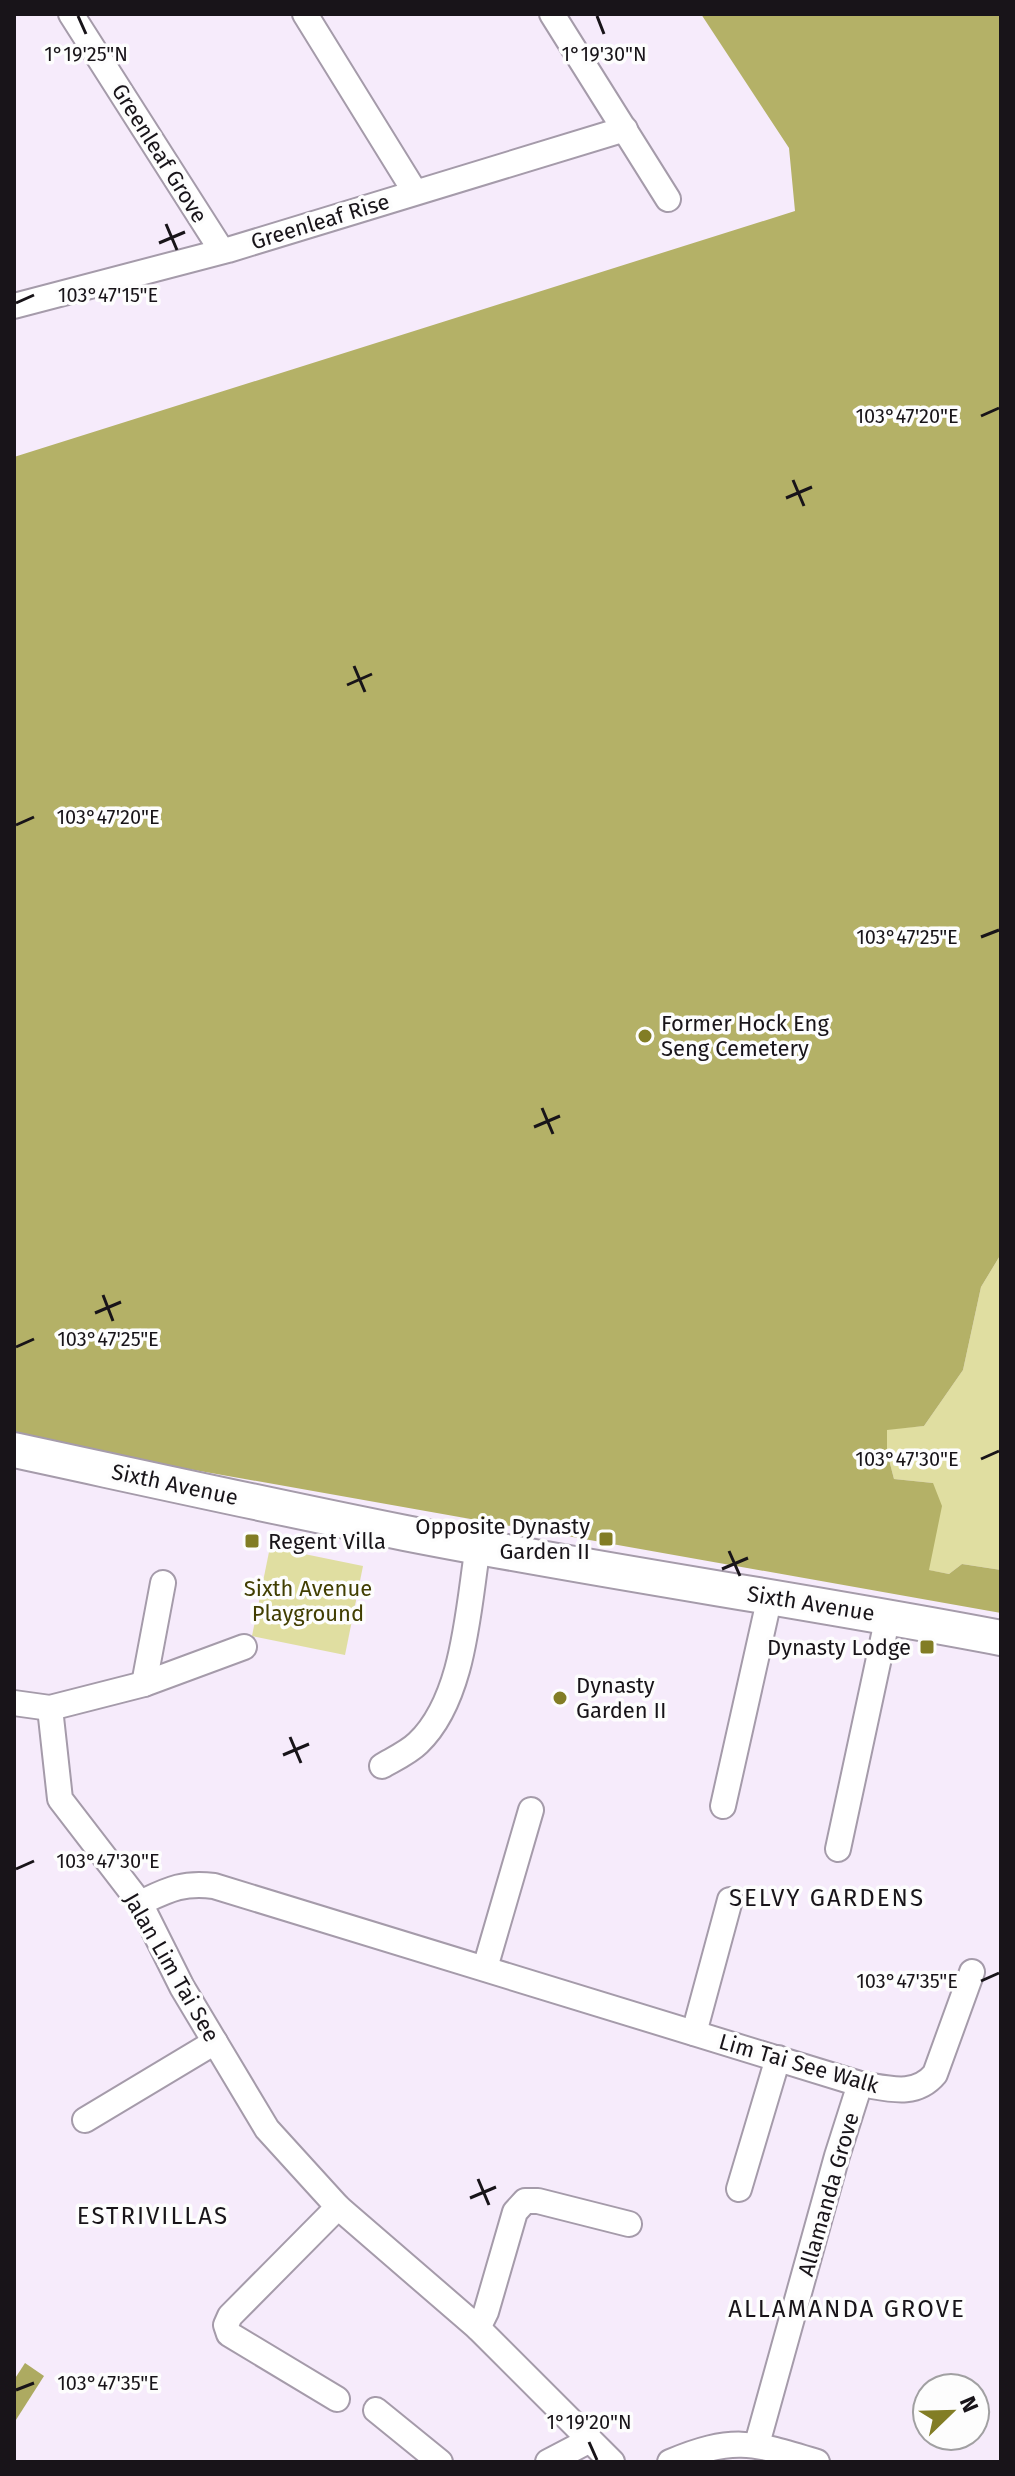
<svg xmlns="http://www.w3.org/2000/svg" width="1015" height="2476" font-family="'Fira Sans',sans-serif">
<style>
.green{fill:#e0dea1}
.forest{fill:#b4b167}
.water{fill:#adaa61}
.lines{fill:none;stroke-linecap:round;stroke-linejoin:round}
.minor-casing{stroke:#a59baa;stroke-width:28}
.secondary-casing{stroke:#a59baa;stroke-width:38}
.minor{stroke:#fff;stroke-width:24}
.secondary{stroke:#fff;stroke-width:34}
.ticks{fill:none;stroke:#181419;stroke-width:3}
.poi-dot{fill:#827d25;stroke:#fdfdfd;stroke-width:3}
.labels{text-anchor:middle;stroke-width:7;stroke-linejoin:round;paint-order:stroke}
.street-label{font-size:22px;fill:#181419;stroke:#fdfdfd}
.poi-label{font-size:22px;fill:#181419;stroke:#fdfdfd;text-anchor:start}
.park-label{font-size:22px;fill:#413e01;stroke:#fdfdfd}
.neighbourhood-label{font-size:24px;letter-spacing:2px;fill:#181419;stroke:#fdfdfd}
.ticks-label{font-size:20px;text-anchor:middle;fill:#181419;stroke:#fdfdfd;stroke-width:7;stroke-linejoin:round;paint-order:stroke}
</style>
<rect width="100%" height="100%" fill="#f6ebfb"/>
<g class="green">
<path d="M 1001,1254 L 1001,1570 L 962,1564 L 949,1574 L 928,1570 L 933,1483 L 894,1479 L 887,1452 L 887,1429 L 924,1426 L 963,1370 L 981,1287 Z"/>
<path d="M 270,1547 L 363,1566 L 345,1655 L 252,1636 Z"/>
</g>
<path class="forest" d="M 701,14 L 1001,14 L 1001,1254 L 981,1287 L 963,1370 L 924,1426 L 887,1430 L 887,1452 L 894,1479 L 933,1483 L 942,1506 L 929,1570 L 949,1574 L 962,1564 L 1001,1570 L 1001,1613 L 14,1438 L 14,457 L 795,211 L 789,148 Z"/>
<path class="water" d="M 25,2363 L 44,2376 L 14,2423 L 14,2380 Z"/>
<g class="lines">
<defs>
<g id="minor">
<path d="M 71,14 L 222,251"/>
<path d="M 305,14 L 415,192"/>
<path d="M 552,14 L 668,199"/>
<path d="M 14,306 L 228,250 L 625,129"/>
<path d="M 144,1684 L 163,1583"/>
<path d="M 14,1703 L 50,1708 L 144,1684 L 244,1647"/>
<path d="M 50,1708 L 60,1799 L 140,1903 L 182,1987 L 267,2129 L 338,2207 L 478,2328 L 612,2462"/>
<path d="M 382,1766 C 394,1759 409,1752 418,1743 C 465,1698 468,1607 478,1546"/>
<path d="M 723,1806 L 770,1596"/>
<path d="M 838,1849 L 888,1616"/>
<path d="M 140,1903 C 168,1890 182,1882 214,1886 L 860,2084 C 887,2088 915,2098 935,2074 L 972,1972"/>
<path d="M 485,1968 L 531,1810"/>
<path d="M 694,2033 L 730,1900"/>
<path d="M 85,2120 L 215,2042"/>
<path d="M 739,2189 L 778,2058"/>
<path d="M 478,2328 L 486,2312 L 515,2212 L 525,2201 L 538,2201 L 629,2224"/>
<path d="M 337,2399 L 229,2334 L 226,2325 L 230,2316 L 338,2207"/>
<path d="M 376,2410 L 440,2462"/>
<path d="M 757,2444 L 837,2156 L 860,2084"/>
<path d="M 548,2462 L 590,2440"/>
<path d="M 670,2462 C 734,2435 754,2443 817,2462"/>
</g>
<path id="secondary" d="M 14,1450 C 144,1478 274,1507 405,1533 C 603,1572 803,1600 1001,1638"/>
</defs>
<use href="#minor" class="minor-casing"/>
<use href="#secondary" class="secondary-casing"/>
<use href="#minor" class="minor"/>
<use href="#secondary" class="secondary"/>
</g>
<path class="ticks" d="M 78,16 L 86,34M 597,16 L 604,34M 166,224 L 177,250M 159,243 L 185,232M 16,303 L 34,295M 981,416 L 999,408M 793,480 L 804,506M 786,498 L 812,487M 354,666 L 365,692M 347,685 L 372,674M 16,825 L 34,817M 981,937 L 999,930M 542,1108 L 553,1134M 534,1127 L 560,1116M 103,1295 L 113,1321M 95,1313 L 121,1302M 16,1347 L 34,1339M 981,1459 L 999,1451M 729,1551 L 740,1576M 722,1569 L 748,1558M 290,1737 L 301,1763M 283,1755 L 309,1744M 16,1869 L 34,1861M 981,1981 L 999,1973M 478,2179 L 489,2205M 470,2198 L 496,2187M 16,2390 L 34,2383M 589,2442 L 597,2460"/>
<g class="poi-dot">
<circle cx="645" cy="1036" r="8"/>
<rect x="598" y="1531" width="16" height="16" rx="4"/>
<rect x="244" y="1533" width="16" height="16" rx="4"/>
<rect x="919" y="1639" width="16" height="16" rx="4"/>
<circle cx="560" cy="1698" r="8"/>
</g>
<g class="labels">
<g class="street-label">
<text transform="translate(160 153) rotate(58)" y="8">Greenleaf Grove</text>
<text transform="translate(320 221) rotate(-17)" y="8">Greenleaf Rise</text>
<text transform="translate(175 1484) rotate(12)" y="8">Sixth Avenue</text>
<text transform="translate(811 1603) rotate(9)" y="8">Sixth Avenue</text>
<text transform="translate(172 1967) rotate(60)" y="8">Jalan Lim Tai See</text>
<text transform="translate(799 2063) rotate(16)" y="8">Lim Tai See Walk</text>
<text transform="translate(828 2194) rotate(-74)" y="8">Allamanda Grove</text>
</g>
<g class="poi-label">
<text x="661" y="1031">Former Hock Eng<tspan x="661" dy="25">Seng Cemetery</tspan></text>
<text x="590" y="1534" text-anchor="end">Opposite Dynasty<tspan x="590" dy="25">Garden II</tspan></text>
<text x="268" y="1549">Regent Villa</text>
<text x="911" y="1655" text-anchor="end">Dynasty Lodge</text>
<text x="576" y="1693">Dynasty<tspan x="576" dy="25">Garden II</tspan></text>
</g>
<g class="park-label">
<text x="308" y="1596">Sixth Avenue<tspan x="308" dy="25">Playground</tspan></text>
</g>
<g class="neighbourhood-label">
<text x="827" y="1906">SELVY GARDENS</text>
<text x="153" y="2224">ESTRIVILLAS</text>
<text x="847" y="2317">ALLAMANDA GROVE</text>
</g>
</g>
<g class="ticks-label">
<text x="86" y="61">1°19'25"N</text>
<text x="604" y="61">1°19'30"N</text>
<text x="108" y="302">103°47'15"E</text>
<text x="907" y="423">103°47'20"E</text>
<text x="108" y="824">103°47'20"E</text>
<text x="907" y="944">103°47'25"E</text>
<text x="108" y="1346">103°47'25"E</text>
<text x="907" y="1466">103°47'30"E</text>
<text x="108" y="1868">103°47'30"E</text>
<text x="907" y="1988">103°47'35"E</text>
<text x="108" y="2390">103°47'35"E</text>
<text x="589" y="2429">1°19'20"N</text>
</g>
<rect width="1015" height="2476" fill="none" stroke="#181419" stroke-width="32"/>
<g transform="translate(951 2412) rotate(67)"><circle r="38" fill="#fdfdfd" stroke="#a1a0a2" stroke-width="2"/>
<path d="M0-6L14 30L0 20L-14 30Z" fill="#827d25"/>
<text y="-12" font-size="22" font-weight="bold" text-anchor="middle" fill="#181419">N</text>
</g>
</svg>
